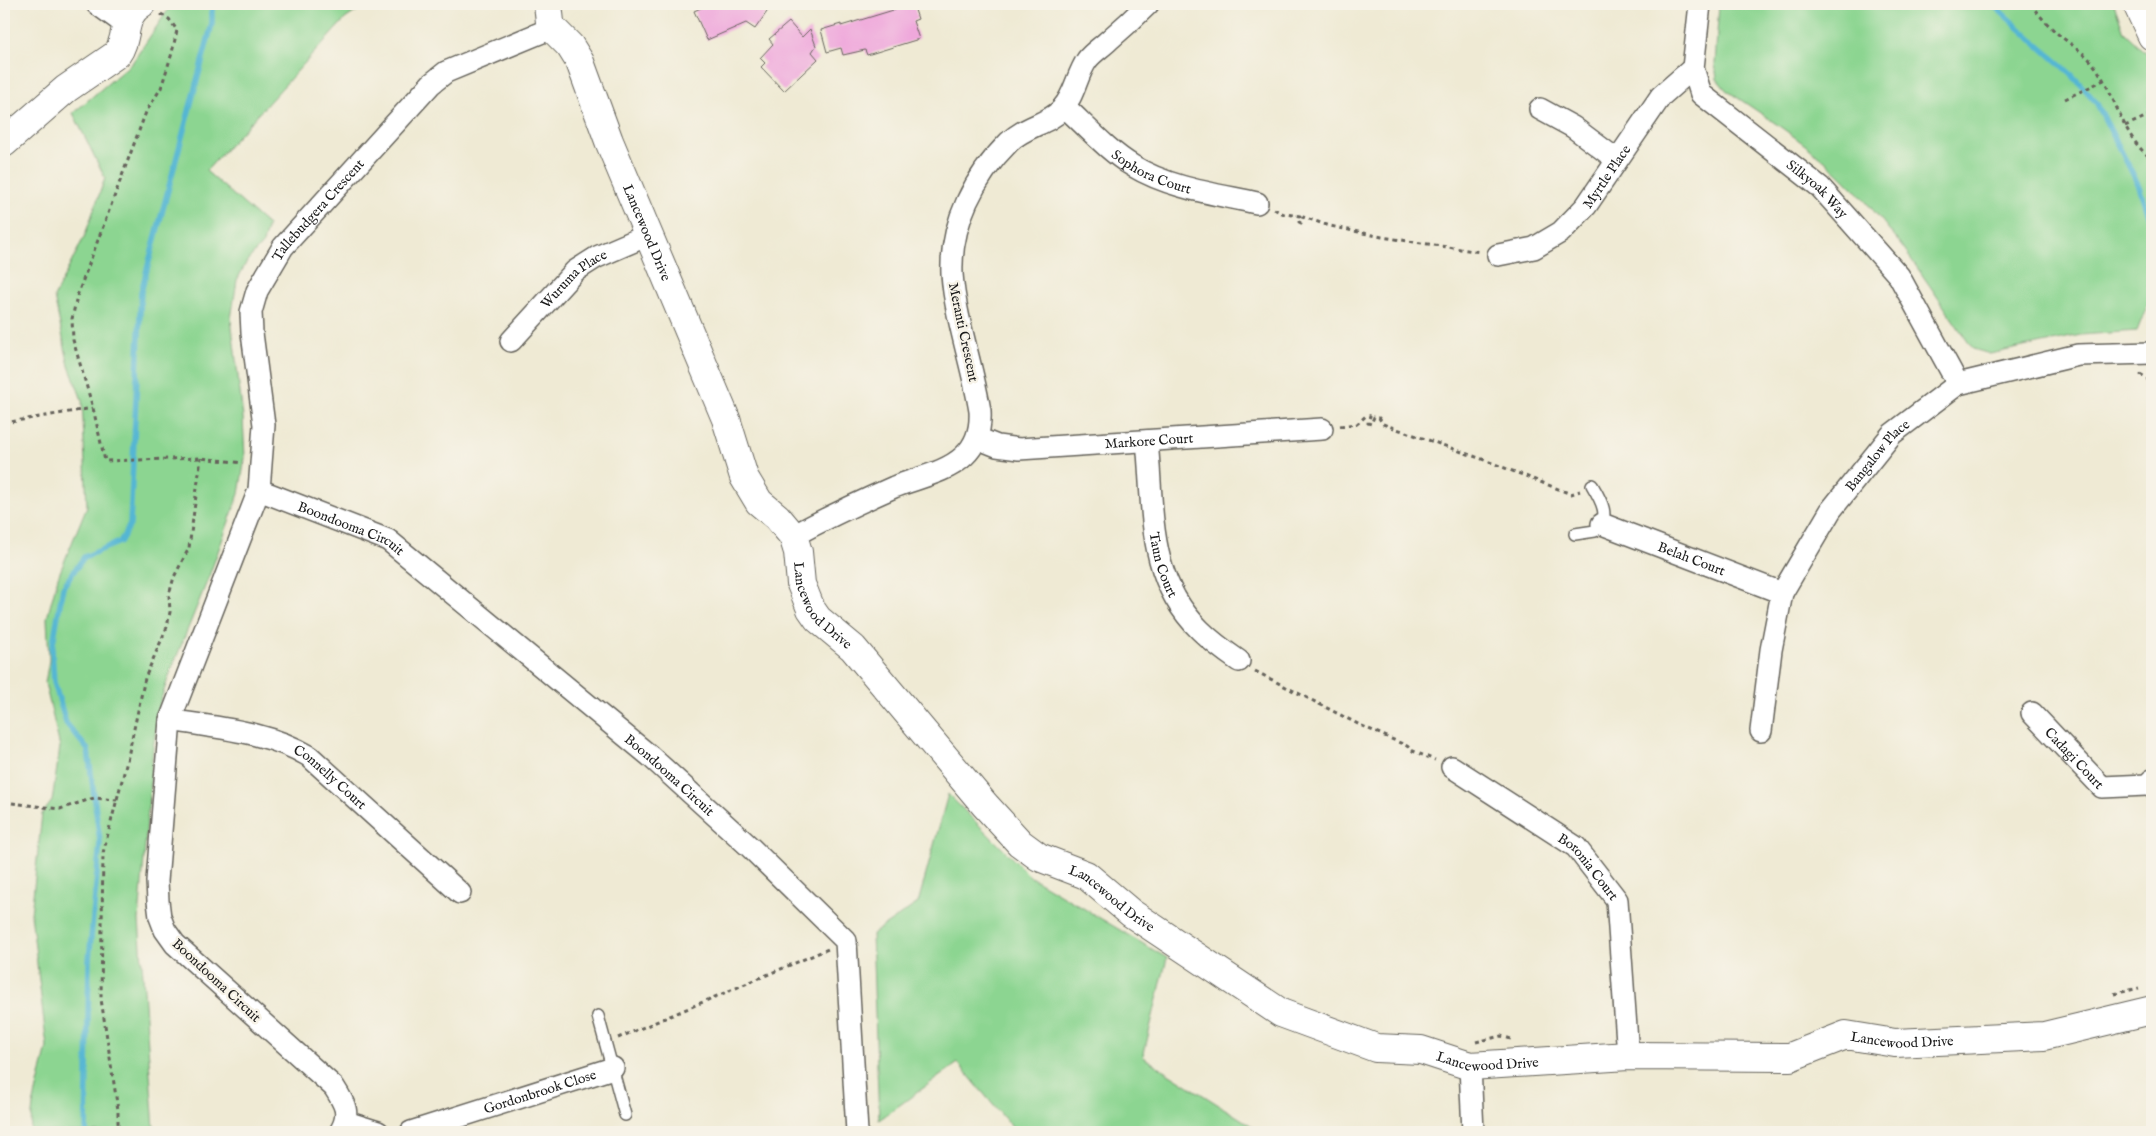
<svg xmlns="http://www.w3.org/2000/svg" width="2156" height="1136" font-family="'IM FELL English',serif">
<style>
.green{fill:#8cd591;stroke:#547856}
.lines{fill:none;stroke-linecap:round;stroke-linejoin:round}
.stream{stroke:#54b6d3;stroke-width:5.5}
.building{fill:#efa8db}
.lane-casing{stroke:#66645c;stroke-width:14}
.street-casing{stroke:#66645c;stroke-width:24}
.secondary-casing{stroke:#66645c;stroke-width:30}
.path{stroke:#66645c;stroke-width:3;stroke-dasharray:4 4;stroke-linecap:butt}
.lane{stroke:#fff;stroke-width:11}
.street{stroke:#fff;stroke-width:21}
.secondary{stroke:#fff;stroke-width:28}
.labels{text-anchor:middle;stroke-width:5;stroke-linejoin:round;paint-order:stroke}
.street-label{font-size:14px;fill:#1c1c1c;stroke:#f7f3e8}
</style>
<rect width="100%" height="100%" fill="#f7f3e8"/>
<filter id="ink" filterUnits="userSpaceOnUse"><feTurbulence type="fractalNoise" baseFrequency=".02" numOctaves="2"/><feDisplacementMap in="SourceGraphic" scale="10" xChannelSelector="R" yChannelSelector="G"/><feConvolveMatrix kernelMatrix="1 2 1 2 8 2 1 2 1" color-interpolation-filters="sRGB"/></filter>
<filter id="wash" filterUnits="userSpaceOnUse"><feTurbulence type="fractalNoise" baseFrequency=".0096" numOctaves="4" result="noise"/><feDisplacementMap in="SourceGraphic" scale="20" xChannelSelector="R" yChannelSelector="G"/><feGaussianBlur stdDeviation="1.12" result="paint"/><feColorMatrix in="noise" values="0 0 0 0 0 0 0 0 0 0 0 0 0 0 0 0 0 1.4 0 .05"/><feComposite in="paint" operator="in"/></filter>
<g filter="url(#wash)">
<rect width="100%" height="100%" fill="#efead4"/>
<g class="green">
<path d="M 172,4 L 367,4 L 345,19 L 206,171 L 268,225 L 263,243 L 247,261 L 237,280 L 231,319 L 243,417 L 245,458 L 239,494 L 208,579 L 170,673 L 160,702 L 153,748 L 139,920 L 154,1129 L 156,1132 L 30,1132 L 33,1105 L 47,1047 L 31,914 L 42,814 L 52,801 L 60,747 L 45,683 L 49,660 L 47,618 L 58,577 L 87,506 L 82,400 L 69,366 L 54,297 L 85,235 L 105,178 L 73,113 L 132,63 Z"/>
<path d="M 1719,4 L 2114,4 L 2124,32 L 2152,59 L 2152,294 L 2137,331 L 2081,335 L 1990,354 L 1973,349 C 1926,282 1883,209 1819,156 C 1790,132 1757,111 1726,90 L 1717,79 L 1715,64 Z"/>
<path d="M 948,794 L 1031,877 L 1167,958 L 1143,1057 L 1252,1126 L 1257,1132 L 1016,1132 L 958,1063 L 879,1120 L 872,934 L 918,903 Z"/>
</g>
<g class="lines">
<g class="stream">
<path d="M 1992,4 L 2072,75 L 2096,102 L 2139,186 L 2152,228"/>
<path d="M 86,1132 L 89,960 L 100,842 L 88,750 L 66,723 L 54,682 L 52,649 L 63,587 L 84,557 L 120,542 L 130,525 L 141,292 L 212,24 L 212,4"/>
</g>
</g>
<g id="blocks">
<g class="building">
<path d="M 704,4 L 761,4 L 769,9 L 755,29 L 746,23 L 707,40 L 694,11 L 705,6 Z"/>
<path d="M 913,4 L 918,19 L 913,21 L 919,39 L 867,55 L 865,50 L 843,55 L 841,48 L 827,52 L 821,30 L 841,24 L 841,26 Z"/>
<path d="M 789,22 L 802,37 L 810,29 L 816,46 L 812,52 L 818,59 L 784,91 L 761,67 L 765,63 L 760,58 L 773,44 L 769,39 Z"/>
</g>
</g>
</g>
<g filter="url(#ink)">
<use href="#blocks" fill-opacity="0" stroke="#66645c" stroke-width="1"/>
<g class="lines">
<defs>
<g id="lane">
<path d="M 1575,534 L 1595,531 C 1612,518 1601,500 1592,485"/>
<path d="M 598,1016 L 625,1115"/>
</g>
<g id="street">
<path d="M 97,4 L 126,25"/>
<path id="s1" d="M 1700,4 L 1693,68 L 1701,94 L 1820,187 L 1899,276 L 1958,384"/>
<path id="s2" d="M 1064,106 C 1086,126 1108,151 1133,166 C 1169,188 1216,194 1257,203"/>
<path d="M 1540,109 L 1573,127 L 1617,160"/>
<path id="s3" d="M 1498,255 L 1534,248 L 1561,232 L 1586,206 L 1661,96 L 1693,68"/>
<path id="s4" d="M 511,341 L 575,271 L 597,257 L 648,235"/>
<path id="s5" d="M 977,438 L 997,446 L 1019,449 L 1322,429"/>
<path id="s6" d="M 1147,441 C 1154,510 1146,577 1200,630 C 1212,642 1226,652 1239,661"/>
<path id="s7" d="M 259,490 L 388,540 L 650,756 L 751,848 L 846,941 L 857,1132"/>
<path id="s8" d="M 1602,524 L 1782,593"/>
<path d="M 793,536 C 826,518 860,502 894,487 C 916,478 946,473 964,456 C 977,444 981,428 980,411 C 973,367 955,317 952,274 C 950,223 975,176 1009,142 C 1025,126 1048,124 1061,110 C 1075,96 1076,76 1087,60 C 1093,52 1102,47 1109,40 C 1123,28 1136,16 1148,4"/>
<path id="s9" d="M 2032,713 L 2102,787 L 2147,785 L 2152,780"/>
<path id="s10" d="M 170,720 C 216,728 268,731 309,756 L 460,893"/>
<path id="s11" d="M 1761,731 L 1771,650 L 1782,593 L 1831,510 L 1892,434 L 1958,384 L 2078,355 L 2152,353"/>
<path id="s12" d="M 1452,767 L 1576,847 L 1617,900 L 1628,1056"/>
<path d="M 1470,1066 L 1473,1132"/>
<path d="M 346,1122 L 378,1132"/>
<path id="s13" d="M 340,1132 C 351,1114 345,1104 334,1087 L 175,944 L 165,930 L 160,917 L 158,901 L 157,881 L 170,720 L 259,490 L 264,425 L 252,333 L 251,312 L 257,291 L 283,247 L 431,84 L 446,72 L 552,28"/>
<path id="s14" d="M 411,1132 L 613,1068"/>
</g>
<g id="secondary">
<path id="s15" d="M 548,4 L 550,22 L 552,28 L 570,46 L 580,62 L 609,141 L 726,419 L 744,477 L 759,502 L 777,517 L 793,536 L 798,552 L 801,584 L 811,609 L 818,619 L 853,648 L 985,805 L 1020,843 L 1039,857 L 1086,875 L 1131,913 L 1281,1013 L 1376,1048 L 1421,1050 L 1470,1066 L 1628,1056 L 1790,1057 L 1846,1035 L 1895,1043 L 2044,1036 L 2152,1010"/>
<path d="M 2137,4 L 2152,36"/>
<path d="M 4,143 L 66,89 L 117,54 C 129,38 121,16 141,4"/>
</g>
</defs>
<use href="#lane" class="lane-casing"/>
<use href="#street" class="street-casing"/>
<use href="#secondary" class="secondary-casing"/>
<g class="path">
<path d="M 2030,4 C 2039,15 2048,25 2059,35 C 2069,43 2080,50 2089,59 C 2116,89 2119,135 2152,159"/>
<path d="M 161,14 L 169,19 L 177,30 L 172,53 L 161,88 L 146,112 L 77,296 L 72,319 L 73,340 L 93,408 L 105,461 L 201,458 L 243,463"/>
<path d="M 2065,99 L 2104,80"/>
<path d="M 2125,126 L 2152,114"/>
<path d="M 1274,209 L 1284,214 L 1300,216 L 1299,222 L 1301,223 L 1303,217 L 1330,226 L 1382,237 L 1480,252"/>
<path d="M 2140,374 L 2147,378 L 2152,388"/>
<path d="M 4,423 L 93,408"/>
<path d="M 1340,426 L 1357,424 L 1367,415 L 1370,416 L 1368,423 L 1371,424 L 1374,417 L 1379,418 L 1383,424 L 1482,459 L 1571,494 L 1580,491"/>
<path d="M 1255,671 L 1360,725 L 1407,746 L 1413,751 L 1435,760"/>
<path d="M 4,802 L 60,809 L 94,798 L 117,800"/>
<path d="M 2114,994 L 2139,988"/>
<path d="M 618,1038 L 828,949"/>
<path d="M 1476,1042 L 1501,1036 L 1511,1039"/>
<path d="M 118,1132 L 118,1110 L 101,999 L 103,853 L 127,761 L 145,678 L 167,627 L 170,612 L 169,595 L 174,577 L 189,548 L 201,458"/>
</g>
<use href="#lane" class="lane"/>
<use href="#street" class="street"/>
<use href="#secondary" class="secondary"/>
</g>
</g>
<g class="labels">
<g class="street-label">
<text dy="5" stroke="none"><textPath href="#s2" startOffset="111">Sophora Court</textPath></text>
<text dy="5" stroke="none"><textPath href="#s3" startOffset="140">Myrtle Place</textPath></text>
<text dy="5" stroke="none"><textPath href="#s1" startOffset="242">Silkyoak Way</textPath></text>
<text dy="5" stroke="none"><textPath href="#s13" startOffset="1041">Tallebudgera Crescent</textPath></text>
<text dy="5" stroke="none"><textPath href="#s15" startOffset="252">Lancewood Drive</textPath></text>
<text dy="5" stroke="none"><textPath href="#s4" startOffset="89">Wuruma Place</textPath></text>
<text transform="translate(964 332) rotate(78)" y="5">Meranti Crescent</text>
<text dy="5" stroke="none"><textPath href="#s5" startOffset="174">Markore Court</textPath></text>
<text dy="5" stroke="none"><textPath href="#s11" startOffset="308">Bangalow Place</textPath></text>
<text dy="5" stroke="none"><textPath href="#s7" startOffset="100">Boondooma Circuit</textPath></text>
<text dy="5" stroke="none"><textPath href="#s8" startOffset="96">Belah Court</textPath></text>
<text dy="5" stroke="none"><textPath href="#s6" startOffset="125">Taun Court</textPath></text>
<text dy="5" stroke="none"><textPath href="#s15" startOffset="671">Lancewood Drive</textPath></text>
<text dy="5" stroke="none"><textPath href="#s9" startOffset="62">Cadagi Court</textPath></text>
<text dy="5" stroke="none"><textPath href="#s7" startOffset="505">Boondooma Circuit</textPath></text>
<text dy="5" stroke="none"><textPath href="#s10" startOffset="174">Connelly Court</textPath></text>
<text dy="5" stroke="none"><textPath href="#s12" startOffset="170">Boronia Court</textPath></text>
<text dy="5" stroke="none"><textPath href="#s15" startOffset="1091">Lancewood Drive</textPath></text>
<text transform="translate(217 980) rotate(43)" y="5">Boondooma Circuit</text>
<text dy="5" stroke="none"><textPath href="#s15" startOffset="1931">Lancewood Drive</textPath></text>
<text dy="5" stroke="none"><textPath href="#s15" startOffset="1511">Lancewood Drive</textPath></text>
<text dy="5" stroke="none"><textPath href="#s14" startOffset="135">Gordonbrook Close</textPath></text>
</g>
</g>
<rect width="2156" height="1136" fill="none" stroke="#f7f3e8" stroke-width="20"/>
</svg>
